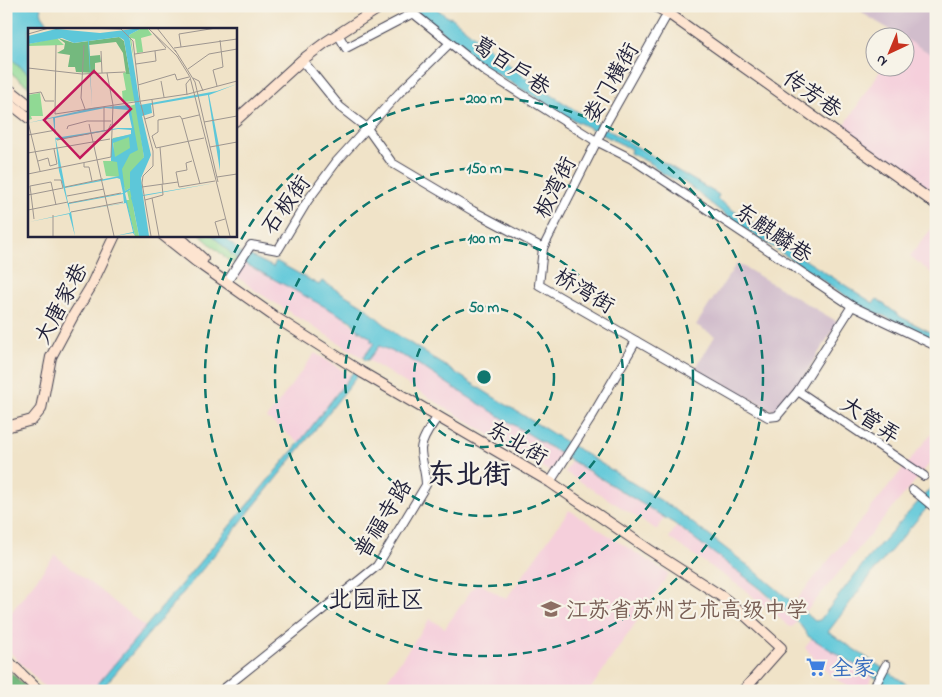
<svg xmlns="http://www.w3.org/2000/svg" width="942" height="697" font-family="'Indie Flower','LXGW WenKai TC',sans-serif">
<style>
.built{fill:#f5cfdb}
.industrial{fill:#d1bdcc}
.green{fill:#90d994;stroke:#597e68}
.forest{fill:#74b97e;stroke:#4b6e5c}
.water{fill:#5dc7d9;stroke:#40748a}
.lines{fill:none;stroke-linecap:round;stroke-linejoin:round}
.street-casing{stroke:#413f50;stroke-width:10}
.secondary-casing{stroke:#413f50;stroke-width:12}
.street{stroke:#fff;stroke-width:8}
.secondary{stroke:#fde4d0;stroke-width:10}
.ring{fill:none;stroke:#0f766e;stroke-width:2.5;stroke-dasharray:9 6}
.labels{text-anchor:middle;stroke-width:4.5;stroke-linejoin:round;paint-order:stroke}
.street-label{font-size:22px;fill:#22223b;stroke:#f7f3e8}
.education-label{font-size:22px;fill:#785e54;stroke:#f7f3e8;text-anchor:start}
.shop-label{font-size:22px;fill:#366cbe;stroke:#f7f3e8;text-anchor:start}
.neighbourhood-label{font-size:24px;fill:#22223b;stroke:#f7f3e8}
.district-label{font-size:28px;font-weight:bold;fill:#22223b;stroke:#f7f3e8}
.inset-river{fill:none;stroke:#5dc7d9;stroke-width:2.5}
.inset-road{fill:none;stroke:#9e9690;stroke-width:1}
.view{fill:#c2185b;fill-opacity:0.15;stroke:#c2185b;stroke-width:2.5}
.inset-edge{fill:none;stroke:#22223b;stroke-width:2.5}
.centre{fill:#0f766e;stroke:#f7f3e8;stroke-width:2.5}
.ring-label{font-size:15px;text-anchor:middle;font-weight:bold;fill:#0f766e;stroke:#f7f3e8;stroke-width:4.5;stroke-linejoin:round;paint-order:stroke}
</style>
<rect width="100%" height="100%" fill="#f7f3e8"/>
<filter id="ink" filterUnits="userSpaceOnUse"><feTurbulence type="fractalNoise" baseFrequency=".02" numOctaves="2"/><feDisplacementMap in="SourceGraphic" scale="10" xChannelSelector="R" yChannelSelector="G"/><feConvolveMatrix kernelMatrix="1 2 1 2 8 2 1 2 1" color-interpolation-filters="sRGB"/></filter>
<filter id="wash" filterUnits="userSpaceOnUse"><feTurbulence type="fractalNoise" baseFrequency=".0096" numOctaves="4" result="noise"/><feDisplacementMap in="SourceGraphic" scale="20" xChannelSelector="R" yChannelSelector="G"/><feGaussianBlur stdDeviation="1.12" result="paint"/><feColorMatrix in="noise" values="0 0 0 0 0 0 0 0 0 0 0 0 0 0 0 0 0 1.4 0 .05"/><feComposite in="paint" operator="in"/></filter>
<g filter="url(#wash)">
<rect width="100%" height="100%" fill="#f0e3c8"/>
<g class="built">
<path d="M 905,38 L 936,57 L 934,60 L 936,61 L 936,196 L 840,132 L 882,68 L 904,68 Z"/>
<path d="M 936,223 L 936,277 L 910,256 Z"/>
<path d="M 241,262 L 344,317 L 361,333 L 371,338 L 374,343 L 363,358 L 256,291 L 234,274 Z"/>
<path d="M 379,346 L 410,359 L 561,455 L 550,472 L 368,360 Z"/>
<path d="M 315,353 L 350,375 L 299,443 L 267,418 Z"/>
<path d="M 936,428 L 936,456 L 805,613 L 794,603 Z"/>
<path d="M 571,461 L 664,518 L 657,530 L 565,472 Z"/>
<path d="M 569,510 L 669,574 L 589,691 L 379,691 L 430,619 L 445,628 L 477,582 L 506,599 Z"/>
<path d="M 676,526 L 737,570 L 797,622 L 792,627 L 789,626 L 742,588 L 669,538 Z"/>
<path d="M 55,555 L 146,627 L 92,691 L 48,691 L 6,648 L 6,619 Z"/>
<path d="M 812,638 L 873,676 L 865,691 L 856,691 L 831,676 L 805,648 Z"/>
</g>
<g class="industrial">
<path d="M 866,6 L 936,6 L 936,57 L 862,13 Z"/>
<path d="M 737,263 L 838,322 L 797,387 L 774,411 L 695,369 L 715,336 L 696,325 Z"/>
</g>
<g class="green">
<path d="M 6,54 L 29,74 L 29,87 L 6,69 Z"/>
<path d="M 200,235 L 212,235 L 238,260 L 234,263 L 229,261 Z"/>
</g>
<path class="forest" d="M 9,671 L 31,691 L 6,691 L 6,674 Z"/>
<g class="water">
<path d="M 6,6 L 40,6 L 42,15 L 52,29 L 29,29 L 29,74 L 6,54 Z"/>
<path d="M 409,6 L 433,6 L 449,18 L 451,17 L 528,80 L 586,117 L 719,195 L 717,199 L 791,251 L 873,303 L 877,299 L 901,317 L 936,335 L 936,342 L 884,316 L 867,310 L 728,217 L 683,181 L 681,183 L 660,172 L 652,164 L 630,153 L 631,149 L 562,114 L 496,73 L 456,47 L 439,29 Z"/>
<path d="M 212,235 L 227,235 L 229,236 L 227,239 L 242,254 L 249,255 L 273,267 L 276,261 L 319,285 L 322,281 L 362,305 L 396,334 L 487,393 L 673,508 L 755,571 L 815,621 L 820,620 L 867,559 L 936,482 L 936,497 L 874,571 L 828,632 L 917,691 L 897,691 L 808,636 L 799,623 L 761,589 L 675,524 L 465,395 L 410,359 L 379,346 L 368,360 L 365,360 L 363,358 L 374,343 L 371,342 L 371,338 L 358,330 L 351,321 L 244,263 L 236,258 Z"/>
<path d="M 354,371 L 358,375 C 274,482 189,588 100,691 L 92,691 L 299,443 Z"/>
</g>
</g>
<g filter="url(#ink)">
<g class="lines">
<defs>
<g id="street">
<path d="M 338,34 L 346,48 L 413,13 L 486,72 L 596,141 L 632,159 L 852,306 L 936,346"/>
<path d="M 302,60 L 340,107 L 367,128 L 392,163 L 473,211 L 543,248 L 539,285 L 768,417 L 777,416 L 798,391 L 852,306"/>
<path d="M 543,248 L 605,125 L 668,13"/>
<path d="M 227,282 L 251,245 L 278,250 L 308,200 L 337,161 L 399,93 L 450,43"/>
<path d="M 798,391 L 924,476"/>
<path d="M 550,482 L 591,418 L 636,341"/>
<path d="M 913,490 L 936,509"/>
<path d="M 221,691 L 377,566 L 426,485 C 426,472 421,461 421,449 C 422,437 432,426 438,416"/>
<path d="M 872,691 L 886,665"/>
</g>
<g id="secondary">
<path d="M 655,6 L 668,13 L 936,204"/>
<path d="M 6,87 L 29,105"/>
<path d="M 6,100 L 29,118"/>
<path d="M 235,121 L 302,60 L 326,42 L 382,6"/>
<path d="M 163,235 L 197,262 L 278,319 L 363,373 L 550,482 L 648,549 L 721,596 L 746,616 L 781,648 L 743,691"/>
<path d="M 177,235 L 203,259"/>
<path d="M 6,427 L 32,420 L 41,409 L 51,357 L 73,316 L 90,288 L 115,235"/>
<path d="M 6,659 L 39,691"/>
</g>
</defs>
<use href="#street" class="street-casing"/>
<use href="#secondary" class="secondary-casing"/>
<use href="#street" class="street"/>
<use href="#secondary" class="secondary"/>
</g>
</g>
<g class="ring">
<circle cx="484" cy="377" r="70"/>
<circle cx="484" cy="377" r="139"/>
<circle cx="484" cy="377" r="209"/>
<circle cx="484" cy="377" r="279"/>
</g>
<defs>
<symbol id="school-bare" viewBox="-9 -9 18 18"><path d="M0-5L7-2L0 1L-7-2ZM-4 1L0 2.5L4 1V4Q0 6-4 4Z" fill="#8d6e63" stroke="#f7f3e8" stroke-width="2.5" paint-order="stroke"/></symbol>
<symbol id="supermarket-bare" viewBox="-9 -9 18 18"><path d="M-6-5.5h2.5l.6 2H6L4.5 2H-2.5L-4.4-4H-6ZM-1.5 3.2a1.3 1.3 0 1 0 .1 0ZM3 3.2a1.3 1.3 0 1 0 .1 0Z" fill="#3f7fe0" stroke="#f7f3e8" stroke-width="2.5" paint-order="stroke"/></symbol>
</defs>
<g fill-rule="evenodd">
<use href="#school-bare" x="537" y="595" width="28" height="28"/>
<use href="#supermarket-bare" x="802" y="653" width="28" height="28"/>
</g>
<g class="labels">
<g class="street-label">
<text transform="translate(512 65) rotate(34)" y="8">葛百户巷</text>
<text transform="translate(610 82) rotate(-60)" y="8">娄门横街</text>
<text transform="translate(813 93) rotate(35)" y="8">传芳巷</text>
<text transform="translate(554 187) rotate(-63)" y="8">板湾街</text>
<text transform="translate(285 204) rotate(-54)" y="8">石板街</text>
<text transform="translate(774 232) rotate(34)" y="8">东麒麟巷</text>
<text transform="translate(585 290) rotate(31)" y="8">桥湾街</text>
<text transform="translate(60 303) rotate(-62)" y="8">大唐家巷</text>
<text transform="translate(871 419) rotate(34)" y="8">大管弄</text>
<text transform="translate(518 442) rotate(30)" y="8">东北街</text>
<text transform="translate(382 518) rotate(-58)" y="8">普福寺路</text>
</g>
<g class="education-label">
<text x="566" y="617">江苏省苏州艺术高级中学</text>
</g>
<g class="shop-label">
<text x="831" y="675">全家</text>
</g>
<g class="neighbourhood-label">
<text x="376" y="607">北园社区</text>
</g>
<g class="district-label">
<text x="469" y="483">东北街</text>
</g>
</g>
<g transform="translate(28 28)">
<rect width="209" height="209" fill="#f0e3c8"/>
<path d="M 114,0 L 119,0 L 124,7 L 113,10 L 115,24 L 109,25 L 107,11 L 103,10 L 106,31 L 101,7 ZM 29,10 L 36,17 L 0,18 L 0,16 ZM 98,44 L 102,46 L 108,73 L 95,74 L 94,63 L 98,62 L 95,45 ZM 12,65 L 15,88 L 3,88 L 4,91 L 0,92 L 0,67 ZM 108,76 L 116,129 L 103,149 L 102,160 L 97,163 L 94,149 L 78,148 L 75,133 L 83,133 L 86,129 L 85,110 L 106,106 L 102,78 ZM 103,162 L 106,183 L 111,208 L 107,208 L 98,172 L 101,172 L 99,163 Z" fill="#90d994"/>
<path d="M 91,9 L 96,13 L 102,46 L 98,46 L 95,25 L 88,14 L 61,17 L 62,28 L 72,27 L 73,34 L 67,35 L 67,45 L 48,44 L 47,39 L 40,39 L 42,27 L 29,25 L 36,21 L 37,15 L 30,10 L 46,15 Z" fill="#74b97e"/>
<path d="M 114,0 L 101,7 L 112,77 L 189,63 L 209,56 L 181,67 L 192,123 L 192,143 L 180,67 L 123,77 L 124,85 L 114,88 L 123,127 L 113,150 L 115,167 L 187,155 L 115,168 L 121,208 L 111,208 L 102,162 L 97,165 L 107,208 L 105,205 L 87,208 L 105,204 L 98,175 L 43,184 L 47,208 L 41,186 L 1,194 L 42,185 L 31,143 L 25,90 L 0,95 L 64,80 L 102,77 L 110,122 L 102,126 L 94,141 L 97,163 L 102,160 L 102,144 L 116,129 L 96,12 L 91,9 L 61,13 L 64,79 L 60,13 L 46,15 L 34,10 L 0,16 L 0,8 L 28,1 L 72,5 ZM 77,80 L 100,82 L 104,100 L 90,100 L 27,110 L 27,90 ZM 90,101 L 103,102 L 103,106 L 83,111 L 83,133 L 89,134 L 91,148 L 37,159 L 28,112 ZM 101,109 L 102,120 L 87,129 L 85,115 ZM 89,150 L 92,151 L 95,165 L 40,175 L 37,160 ZM 95,166 L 96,175 L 42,184 L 41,176 Z" fill="#5dc7d9" fill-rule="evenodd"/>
<path class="inset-river" d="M 104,169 L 117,208"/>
<path class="inset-road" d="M 54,0 L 93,1 L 105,13 L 112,73 L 125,123 L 125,138 L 115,148 L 114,155 L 123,208M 120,0 L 149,28 L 162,49 L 202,208M 129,0 L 148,24M 125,5 L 138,20M 0,6 L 21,0M 56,17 L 53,70 L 57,81M 153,19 L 151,6 L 188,0M 146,20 L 209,11M 147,22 L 167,54 L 190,154M 73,23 L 74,45M 107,26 L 138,21M 108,36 L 128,33 L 127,23M 0,40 L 54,46 L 97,44M 160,41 L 181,26 L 209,21M 79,45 L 85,77M 165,50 L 171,53 L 175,63M 133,53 L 136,69M 110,57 L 147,46 L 149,52 L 161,49M 189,58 L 185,42 L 195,39 L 192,12M 0,66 L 13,64 L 17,73 L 26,73M 159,67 L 158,56 L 162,51M 76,79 L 76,102M 27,86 L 28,17M 27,86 L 160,66 L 209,53M 171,87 L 154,91 L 172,156M 117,91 L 126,88 L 124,72M 0,94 L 12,143M 176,94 L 209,88M 61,96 L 86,208M 39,101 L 40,98 L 59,93 L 83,93M 0,107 L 28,102M 29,112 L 80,102 L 83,96M 132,119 L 135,156M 182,119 L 209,114M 128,120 L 124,108 L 130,104 L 130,92 L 152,88 L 154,91M 128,120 L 176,110M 0,125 L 82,111M 10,133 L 20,130 L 22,138M 164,133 L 158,135 L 159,142 L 148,144 L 151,159 L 187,153M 56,135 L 56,139 L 61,139 L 64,153M 22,138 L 29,136 L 26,121M 0,146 L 83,129 L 85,77M 189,149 L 209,146M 23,154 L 28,177M 2,158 L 6,191M 2,158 L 23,154M 37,159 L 75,151M 114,159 L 150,154M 0,167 L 35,160 L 33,152 L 26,152M 39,168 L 76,161M 124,170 L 131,208M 117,172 L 135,167 L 134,156M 41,175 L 93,165M 0,182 L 40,174M 43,184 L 95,174M 25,187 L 25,208M 191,208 L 187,194 L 197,191"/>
<path class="view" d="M 66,43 L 103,81 L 52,130 L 16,92 Z"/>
<rect width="209" height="209" class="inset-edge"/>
</g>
<circle cx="484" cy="377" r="8" class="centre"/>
<g class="ring-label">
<text x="484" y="103">200 m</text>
<text x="484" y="173">150 m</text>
<text x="484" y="243">100 m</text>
<text x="484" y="312">50 m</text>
</g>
<rect width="942" height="697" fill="none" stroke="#f7f3e8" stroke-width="25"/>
<g transform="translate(890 52) rotate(224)"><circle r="24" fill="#f7f3e8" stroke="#a29fa3"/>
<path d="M0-4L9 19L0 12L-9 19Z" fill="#c8321e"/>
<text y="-8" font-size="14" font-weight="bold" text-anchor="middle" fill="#22223b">N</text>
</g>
</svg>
